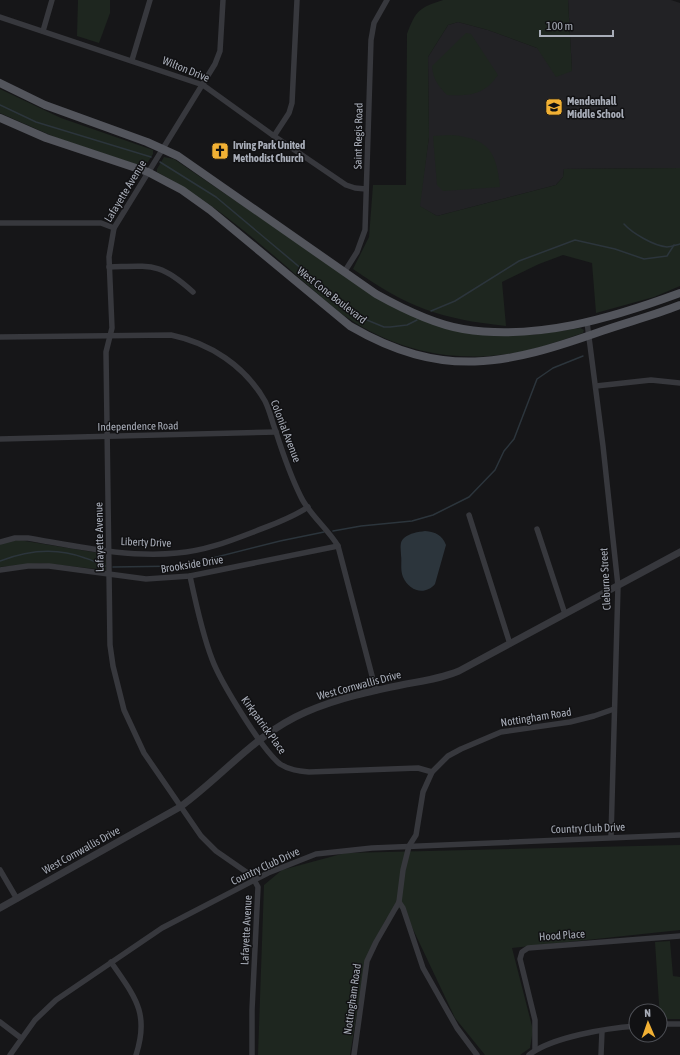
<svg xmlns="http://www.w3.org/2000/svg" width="680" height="1055" font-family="'Asap Condensed',sans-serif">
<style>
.built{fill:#222225}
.green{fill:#1e261f}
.water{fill:#2c353c}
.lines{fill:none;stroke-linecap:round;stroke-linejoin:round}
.stream{stroke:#2c353c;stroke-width:1.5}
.minor{stroke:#37383d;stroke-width:5.5}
.tertiary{stroke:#37383d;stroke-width:7}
.primary{stroke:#53555c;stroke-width:8}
.labels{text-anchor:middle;stroke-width:3;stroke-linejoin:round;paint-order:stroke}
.street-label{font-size:11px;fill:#a8adb8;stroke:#111113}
.poi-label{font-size:11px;font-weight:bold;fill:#a8adb8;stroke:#111113;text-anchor:start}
</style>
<rect width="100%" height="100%" fill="#161618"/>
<path class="built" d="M 568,0 L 671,0 L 680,3 L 680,168 L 564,169 L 563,177 L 556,185 L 437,216 L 419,206 L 429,137 L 428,57 L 448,25 L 458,22 L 488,30 L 537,48 L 572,71 Z"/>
<g class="green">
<path d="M 78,0 L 110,0 L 110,13 L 99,43 L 77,36 Z"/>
<path d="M 443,0 L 568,0 L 572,71 L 556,77 L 537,48 L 488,30 L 458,22 L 448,25 L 428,57 L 429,137 L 420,206 L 437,216 L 556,185 L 563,177 L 564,169 L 680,168 L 680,286 L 654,297 L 596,313 L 592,263 L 563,255 L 539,264 L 502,282 L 506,326 C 440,319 407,307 353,269 L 369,237 L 373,185 L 406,185 L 407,34 C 416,10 419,8 443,0 Z"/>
<path d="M 466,33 L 471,34 L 498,75 C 484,95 470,96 447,95 C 438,86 433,79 432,66 Z"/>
<path d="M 0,89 L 61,118 L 153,150 L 153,154 L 146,165 L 142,166 L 57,138 L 0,113 Z"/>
<path d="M 452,135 C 489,139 496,151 500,187 L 443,191 L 437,185 L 433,136 Z"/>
<path d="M 164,157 L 174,159 L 268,223 L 424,320 L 506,335 L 533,335 L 580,328 L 584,330 L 583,333 C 559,341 533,351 507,354 C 446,363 389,348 339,312 C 281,263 225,208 157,172 L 157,169 Z"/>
<path d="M 19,540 L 105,554 L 106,570 L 41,563 L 0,567 L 0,543 Z"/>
<path d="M 680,845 L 680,930 L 512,948 L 533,1030 L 530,1048 L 520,1055 L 485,1055 L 455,1018 L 402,906 L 386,919 L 366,958 L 350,1055 L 258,1055 L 264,885 L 282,870 L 345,853 Z"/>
<path d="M 670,941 L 673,976 L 680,977 L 680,1019 L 660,1019 L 655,942 Z"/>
</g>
<path class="water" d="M 425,531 C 436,532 442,535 446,545 L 435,584 C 425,596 409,591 403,577 C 400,570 402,562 401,555 C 401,549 399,542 404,538 C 410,533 418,532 425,531 Z"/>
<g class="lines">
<g class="stream">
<path d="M 0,105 L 36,122 L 151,157"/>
<path d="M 160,162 L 216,197 L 340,301 L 362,318 L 384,327 L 390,327 L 407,325 L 417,320"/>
<path d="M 624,224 C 632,233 654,246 667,247 C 671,247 676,245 680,244"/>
<path d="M 431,311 L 455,301 L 519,261 L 575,240 L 615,249 L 644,259 L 667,256 L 674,245"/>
<path d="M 333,531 L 361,526 L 412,521 L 433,515 L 469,497 L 495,470 L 504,451 L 514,439 L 537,379 L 553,368 L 583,356"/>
<path d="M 0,561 C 28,550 56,547 85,558 C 93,560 98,564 105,566"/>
<path d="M 113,567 L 181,566 L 280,541 L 324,532"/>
</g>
<g class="minor">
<path d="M 223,0 L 220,51 L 215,64 L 114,228 L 109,257 L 112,328 L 106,352 L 110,645 L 113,666 L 124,710 L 144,753 L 201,836 L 216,851 L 252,876 L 258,887 L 252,1010 L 252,1055"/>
<path d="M 0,17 L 203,85 L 274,136 L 346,185 L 355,188 L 366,189"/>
<path d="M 43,31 L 52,0"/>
<path d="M 132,60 L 150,0"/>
<path d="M 274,136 L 289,113 L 292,103 L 297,0"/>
<path d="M 0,223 L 101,223 L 114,228"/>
<path d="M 109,267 C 152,266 160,262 193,292"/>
<path d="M 345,271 L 357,252 L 365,230 L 371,40 L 374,23 L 387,0"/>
<path d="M 587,322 L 603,446 L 618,586 L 611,837"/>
<path d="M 0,337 L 171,335 C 210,343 245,366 265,401 C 270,411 272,422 276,432 C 283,454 291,477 301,497 C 309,514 328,529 338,546 L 376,691"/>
<path d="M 596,386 L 651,380 L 680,383"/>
<path d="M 0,439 L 276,432"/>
<path d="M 469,515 L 510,644"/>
<path d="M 537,529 L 565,614"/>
<path d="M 0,542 L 15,538 L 28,538 C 76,546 128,558 177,553 C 205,551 230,541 256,531 C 274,524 292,518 308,507"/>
<path d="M 0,570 L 28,566 L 49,566 L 146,579 L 190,576 L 338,546"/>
<path d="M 190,576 C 196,604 202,633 212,659 C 220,681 262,750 280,764 C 289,770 299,771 309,772 L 418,768 L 432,772"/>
<path d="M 0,870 L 17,899"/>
<path d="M 399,902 L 403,908 L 423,968 L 457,1028 L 477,1055"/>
<path d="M 111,962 C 134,996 150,1012 136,1055"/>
<path d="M 0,1022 L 21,1038"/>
<path d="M 660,1024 L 680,1024"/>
<path d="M 535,1050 L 535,1020 L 520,959 L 522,952 L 528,948 L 680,936"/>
<path d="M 10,1055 L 35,1020 L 56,1000 L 162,928 L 268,873 L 316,854 L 372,848 L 680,835"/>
<path d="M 354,1055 L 367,961 L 376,942 L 399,902 L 403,870 L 409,846 L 416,835 L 423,792 L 432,772 L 448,756 L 461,749 L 501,732 L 570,722 L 594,716 L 614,709"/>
<path d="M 529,1055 C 551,1037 608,1028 636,1026"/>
<path d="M 601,1055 L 602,1031"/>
</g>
<path class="tertiary" d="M 0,908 L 180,807 C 224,775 255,734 306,712 C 338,698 372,691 406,684 C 424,681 442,678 459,671 L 680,552"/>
<g class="primary">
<path d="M 0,83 L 45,105 L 147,142 L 178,156 L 376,294 C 403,309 433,324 463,329 C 537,341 612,318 680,293"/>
<path d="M 0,118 L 46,138 L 148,172 L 182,190 L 210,210 L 350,326 C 443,380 506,365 602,331 C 628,322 655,315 680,305"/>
</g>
</g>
<defs>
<symbol id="school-square" viewBox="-11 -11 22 22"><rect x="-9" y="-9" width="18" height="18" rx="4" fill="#f2b134" stroke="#111113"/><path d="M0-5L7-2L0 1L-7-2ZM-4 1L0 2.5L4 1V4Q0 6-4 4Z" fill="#111"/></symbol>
<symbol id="church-square" viewBox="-11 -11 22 22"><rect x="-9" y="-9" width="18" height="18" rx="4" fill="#f2b134" stroke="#111113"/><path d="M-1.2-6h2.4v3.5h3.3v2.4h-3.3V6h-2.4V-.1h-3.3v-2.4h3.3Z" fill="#111"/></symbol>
</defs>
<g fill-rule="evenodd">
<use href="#school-square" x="544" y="97" width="20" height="20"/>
<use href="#church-square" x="210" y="141" width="20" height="20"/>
</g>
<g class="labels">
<g class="street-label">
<text transform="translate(186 69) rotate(22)" y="4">Wilton Drive</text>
<text transform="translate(358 136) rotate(-89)" y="4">Saint Regis Road</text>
<text transform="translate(125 191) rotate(-59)" y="4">Lafayette Avenue</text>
<text transform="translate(332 295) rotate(38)" y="4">West Cone Boulevard</text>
<text transform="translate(138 426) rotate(-1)" y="4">Independence Road</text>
<text transform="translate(286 431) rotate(69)" y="4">Colonial Avenue</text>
<text transform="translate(99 537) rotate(-91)" y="4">Lafayette Avenue</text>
<text transform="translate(146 542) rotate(2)" y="4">Liberty Drive</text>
<text transform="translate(192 564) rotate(-9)" y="4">Brookside Drive</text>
<text transform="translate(605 579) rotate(-93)" y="4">Cleburne Street</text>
<text transform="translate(359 685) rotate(-15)" y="4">West Cornwallis Drive</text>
<text transform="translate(536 717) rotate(-9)" y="4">Nottingham Road</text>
<text transform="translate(264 725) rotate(54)" y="4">Kirkpatrick Place</text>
<text transform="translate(588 828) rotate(-2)" y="4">Country Club Drive</text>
<text transform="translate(81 850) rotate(-29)" y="4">West Cornwallis Drive</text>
<text transform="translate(265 866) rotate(-25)" y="4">Country Club Drive</text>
<text transform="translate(246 930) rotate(-87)" y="4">Lafayette Avenue</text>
<text transform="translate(562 935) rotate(-4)" y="4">Hood Place</text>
<text transform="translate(352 999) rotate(-82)" y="4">Nottingham Road</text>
</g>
<g class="poi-label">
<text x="567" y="105">Mendenhall<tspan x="567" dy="13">Middle School</tspan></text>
<text x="233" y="149">Irving Park United<tspan x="233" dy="13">Methodist Church</tspan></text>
</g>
</g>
<g transform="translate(648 1023) rotate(358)"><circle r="19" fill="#111113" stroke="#4d4f55"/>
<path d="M0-3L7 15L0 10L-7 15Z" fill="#f2b134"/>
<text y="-6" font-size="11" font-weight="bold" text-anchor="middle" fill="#a8adb8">N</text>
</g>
<path d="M540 30v6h73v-6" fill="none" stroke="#a8adb8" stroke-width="2"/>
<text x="546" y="30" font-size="12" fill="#a8adb8" stroke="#111113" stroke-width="3" paint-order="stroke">100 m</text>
</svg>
